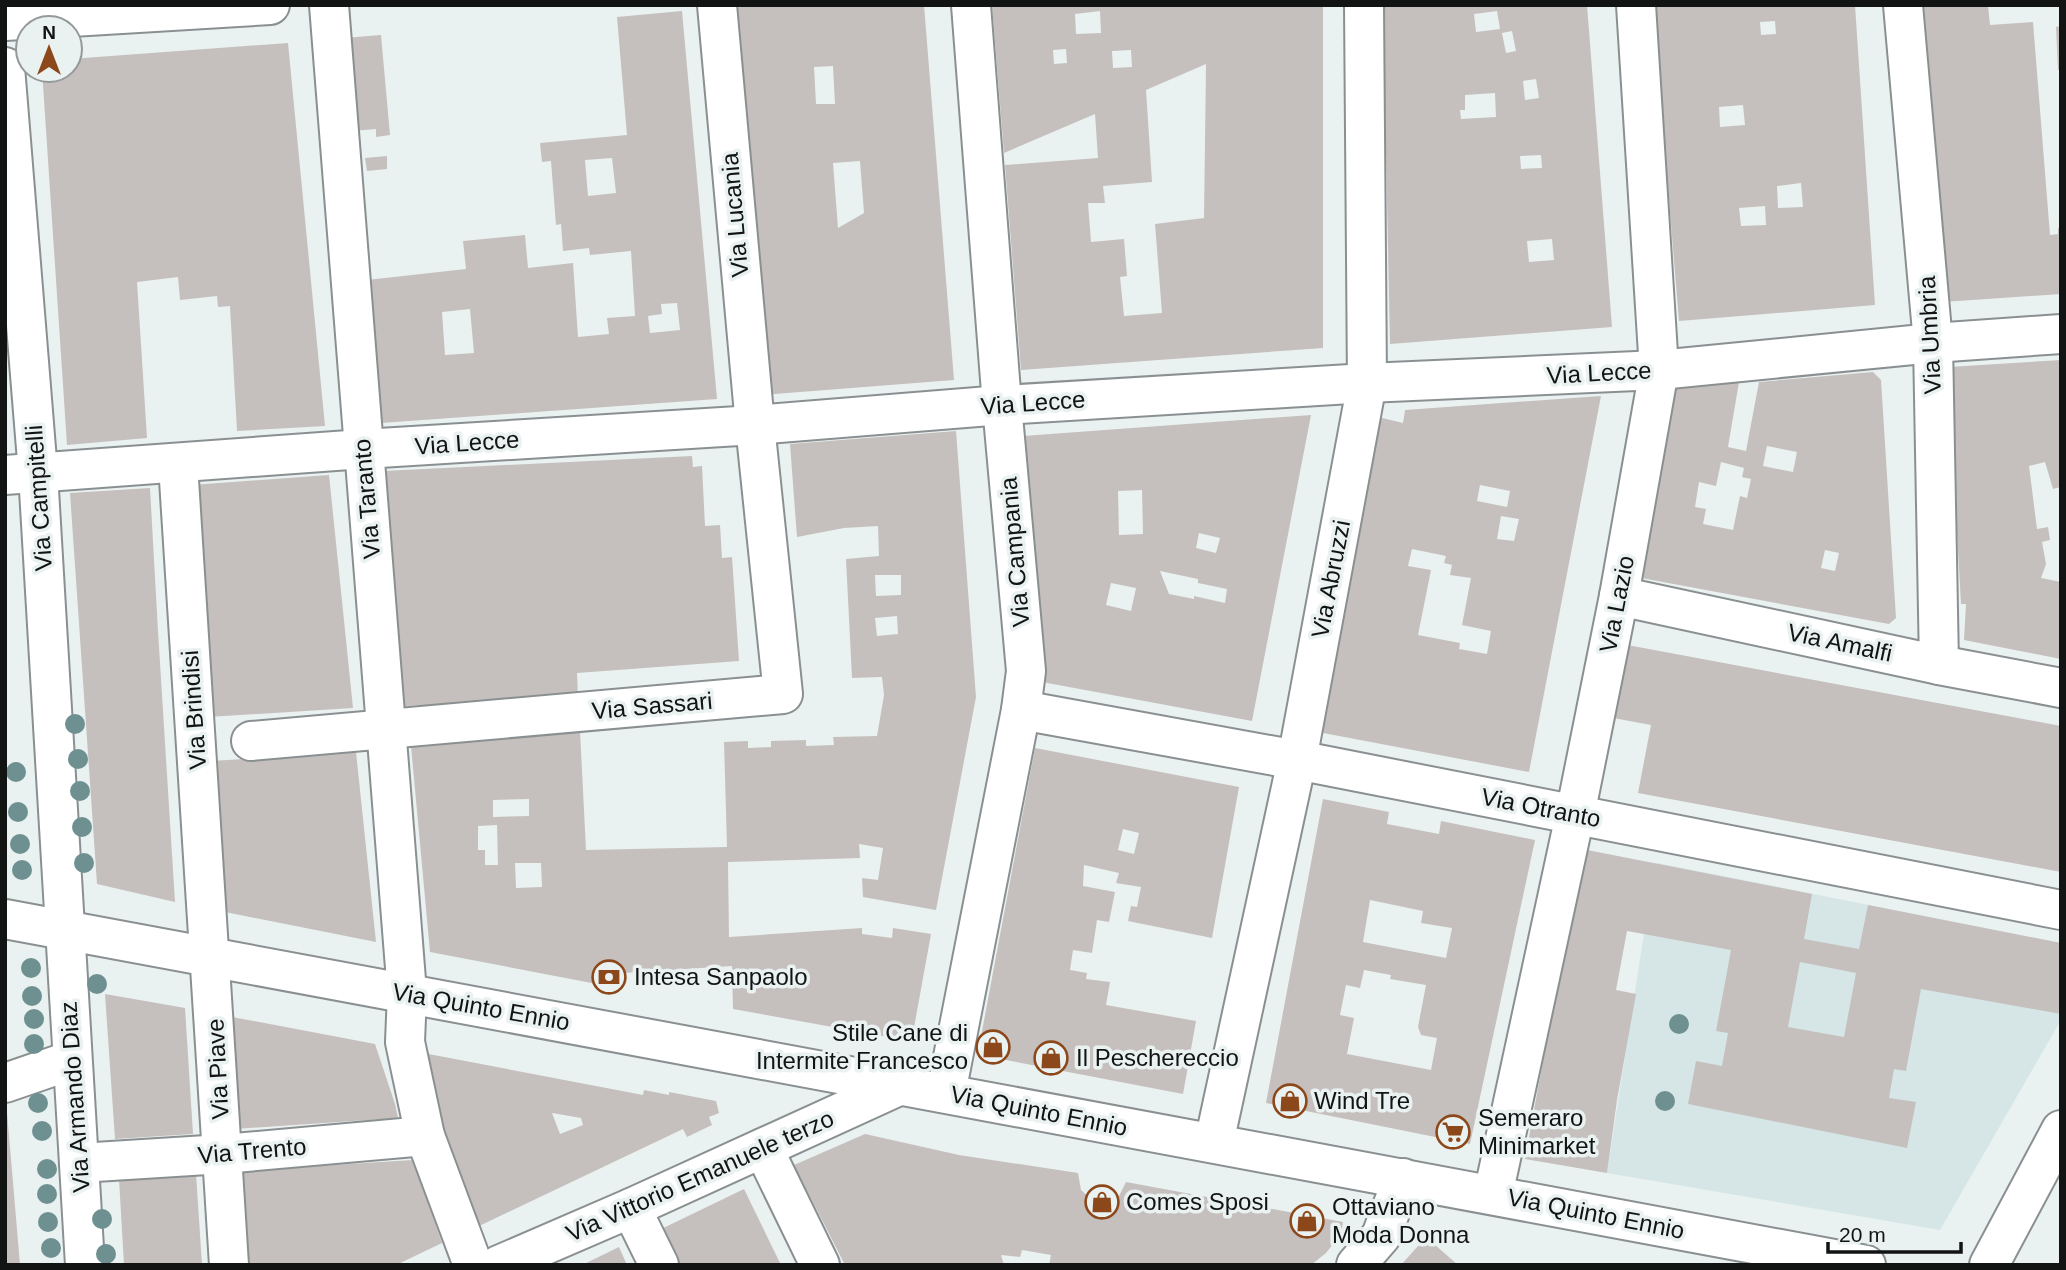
<svg xmlns="http://www.w3.org/2000/svg" width="2066" height="1270" font-family="Arial,sans-serif">
<style>
.built{fill:#d6e6e7}
.building{fill:#c5c0bd;fill-rule:evenodd}
.lines{fill:none;stroke-linecap:round;stroke-linejoin:round}
.minor-casing{stroke:#8a9091;stroke-width:42}
.minor{stroke:#fff;stroke-width:38}
.tree{fill:#6f9091}
.labels{text-anchor:middle;stroke-width:7;stroke-linejoin:round;paint-order:stroke}
.street-label{font-size:24px;fill:#121414;stroke:#eaf1f1}
.poi-label{font-size:24px;fill:#121414;stroke:#eaf1f1;text-anchor:start}
</style>
<rect width="100%" height="100%" fill="#eaf1f1"/>
<path class="built" d="M 1657,863 L 2061,943 L 2061,1020 L 1940,1230 L 1607,1173 L 1644,933 Z"/>
<g class="building">
<path d="M 769,5 L 924,5 L 954,380 L 762,395 L 728,8 ZM 833,66 L 835,104 L 816,104 L 814,67 ZM 860,161 L 864,213 L 838,228 L 833,163 Z"/>
<path d="M 992,5 L 1323,5 L 1323,348 L 1021,370 L 1005,165 L 1098,158 L 1095,114 L 1004,153 ZM 1100,11 L 1101,33 L 1076,34 L 1075,14 ZM 1066,49 L 1067,63 L 1054,64 L 1053,50 ZM 1131,50 L 1132,67 L 1113,68 L 1112,51 ZM 1206,64 L 1204,218 L 1155,224 L 1162,313 L 1124,316 L 1120,277 L 1127,276 L 1124,239 L 1091,242 L 1088,203 L 1105,203 L 1103,186 L 1152,182 L 1146,90 Z"/>
<path d="M 1383,5 L 1587,5 L 1612,327 L 1390,344 ZM 1497,11 L 1500,29 L 1476,32 L 1474,14 ZM 1512,31 L 1516,51 L 1506,53 L 1502,33 ZM 1536,79 L 1539,98 L 1525,100 L 1523,81 ZM 1495,93 L 1496,117 L 1461,119 L 1460,110 L 1465,110 L 1465,95 ZM 1541,155 L 1542,168 L 1521,169 L 1520,156 ZM 1552,239 L 1554,260 L 1529,262 L 1527,241 Z"/>
<path d="M 1653,5 L 1855,5 L 1875,305 L 1679,321 ZM 1775,21 L 1776,34 L 1761,35 L 1760,22 ZM 1743,105 L 1745,125 L 1720,127 L 1719,107 ZM 1801,183 L 1803,207 L 1778,208 L 1777,186 ZM 1765,206 L 1766,225 L 1741,226 L 1739,208 Z"/>
<path d="M 1922,5 L 1988,5 L 1990,25 L 2033,22 L 2050,235 L 2058,234 L 2058,228 L 2061,227 L 2061,294 L 1943,302 Z"/>
<path d="M 682,11 L 717,399 L 381,423 L 367,280 L 466,269 L 463,241 L 525,235 L 528,268 L 573,263 L 578,337 L 609,334 L 607,318 L 635,316 L 631,251 L 590,255 L 589,248 L 563,251 L 561,224 L 556,225 L 551,161 L 542,162 L 540,143 L 627,135 L 617,17 ZM 612,158 L 616,193 L 588,196 L 585,160 ZM 677,303 L 680,330 L 650,333 L 648,316 L 662,314 L 661,304 ZM 470,309 L 474,353 L 445,355 L 442,312 Z"/>
<path d="M 2061,26 L 2061,69 L 2058,70 L 2056,27 Z"/>
<path d="M 381,35 L 390,135 L 376,137 L 376,129 L 353,131 L 344,38 Z"/>
<path d="M 288,43 L 325,426 L 237,431 L 230,306 L 218,307 L 217,296 L 180,300 L 178,277 L 137,282 L 147,438 L 67,445 L 42,70 L 70,70 L 70,59 Z"/>
<path d="M 387,156 L 387,169 L 367,171 L 365,158 Z"/>
<path d="M 2061,360 L 2061,487 L 2053,489 L 2045,462 L 2029,466 L 2037,529 L 2048,527 L 2050,540 L 2042,542 L 2046,564 L 2041,578 L 2061,582 L 2061,659 L 1964,640 L 1966,604 L 1961,604 L 1948,367 Z"/>
<path d="M 1873,372 L 1881,380 L 1896,618 L 1889,624 L 1636,577 L 1670,387 L 1739,382 L 1728,447 L 1746,451 L 1759,382 ZM 1767,446 L 1797,452 L 1793,472 L 1763,466 ZM 1721,462 L 1744,468 L 1742,477 L 1751,479 L 1747,498 L 1740,496 L 1733,530 L 1703,524 L 1706,509 L 1695,507 L 1699,482 L 1716,486 ZM 1825,550 L 1839,553 L 1835,571 L 1821,568 Z"/>
<path d="M 1601,396 L 1529,772 L 1318,732 L 1378,417 L 1403,423 L 1405,410 ZM 1480,485 L 1510,491 L 1507,507 L 1477,501 ZM 1501,516 L 1519,519 L 1514,541 L 1497,539 ZM 1412,549 L 1446,556 L 1444,563 L 1452,565 L 1450,575 L 1471,578 L 1462,625 L 1491,631 L 1487,654 L 1459,649 L 1460,643 L 1418,635 L 1431,570 L 1408,566 Z"/>
<path d="M 1311,415 L 1252,721 L 1042,682 L 1023,436 ZM 1142,490 L 1143,534 L 1119,535 L 1118,491 ZM 1199,533 L 1220,538 L 1216,553 L 1196,548 ZM 1160,571 L 1198,579 L 1198,583 L 1227,589 L 1225,603 L 1194,596 L 1194,599 L 1169,594 ZM 1111,583 L 1136,588 L 1131,611 L 1106,605 Z"/>
<path d="M 956,431 L 976,697 L 936,910 L 863,897 L 862,878 L 878,880 L 883,848 L 859,844 L 860,858 L 728,862 L 729,937 L 862,928 L 862,934 L 892,938 L 893,928 L 931,934 L 913,1033 L 904,1040 L 733,1009 L 732,966 L 623,973 L 623,989 L 430,952 L 411,746 L 580,731 L 586,850 L 727,847 L 724,742 L 748,741 L 748,748 L 771,747 L 771,741 L 806,740 L 806,746 L 834,745 L 833,737 L 877,736 L 884,695 L 882,677 L 852,678 L 846,559 L 879,556 L 878,526 L 844,528 L 797,537 L 790,444 ZM 875,575 L 901,575 L 901,595 L 876,596 ZM 897,616 L 898,634 L 877,636 L 875,618 ZM 529,799 L 529,816 L 493,817 L 493,800 ZM 497,825 L 498,865 L 485,865 L 485,850 L 478,850 L 478,826 ZM 515,863 L 541,863 L 542,887 L 516,888 Z"/>
<path d="M 692,456 L 693,467 L 702,466 L 705,526 L 720,525 L 722,558 L 732,557 L 739,661 L 577,673 L 578,698 L 405,706 L 383,471 Z"/>
<path d="M 329,475 L 353,708 L 208,717 L 192,485 Z"/>
<path d="M 150,488 L 158,631 L 175,902 L 97,884 L 70,493 Z"/>
<path d="M 1622,644 L 2061,726 L 2061,872 L 1638,793 L 1651,725 L 1608,717 Z"/>
<path d="M 1035,748 L 1239,787 L 1212,938 L 1128,921 L 1131,906 L 1137,907 L 1141,887 L 1116,883 L 1119,873 L 1084,865 L 1083,886 L 1115,892 L 1109,922 L 1097,920 L 1092,953 L 1073,950 L 1070,970 L 1087,973 L 1086,979 L 1110,982 L 1106,1005 L 1196,1021 L 1183,1094 L 990,1057 L 980,1042 ZM 1123,829 L 1139,833 L 1134,854 L 1118,850 Z"/>
<path d="M 356,752 L 376,942 L 220,911 L 211,761 Z"/>
<path d="M 1323,799 L 1389,812 L 1387,824 L 1439,834 L 1441,821 L 1535,840 L 1470,1144 L 1266,1103 ZM 1370,900 L 1423,911 L 1421,923 L 1452,928 L 1446,958 L 1363,942 ZM 1364,970 L 1391,975 L 1390,979 L 1426,985 L 1418,1027 L 1421,1035 L 1437,1038 L 1431,1070 L 1347,1054 L 1354,1018 L 1340,1015 L 1346,985 L 1360,988 Z"/>
<path d="M 1582,849 L 1812,894 L 1804,939 L 1859,949 L 1868,905 L 2061,943 L 2061,1014 L 1921,989 L 1906,1071 L 1894,1069 L 1889,1098 L 1916,1102 L 1907,1148 L 1688,1104 L 1696,1061 L 1722,1066 L 1728,1033 L 1716,1031 L 1731,950 L 1627,931 L 1616,990 L 1636,994 L 1617,1100 L 1607,1173 L 1525,1159 ZM 1800,962 L 1856,973 L 1844,1037 L 1788,1027 Z"/>
<path d="M 105,994 L 185,1008 L 193,1134 L 115,1139 Z"/>
<path d="M 227,1016 L 375,1044 L 395,1104 L 398,1118 L 235,1129 Z"/>
<path d="M 418,1052 L 643,1095 L 644,1090 L 669,1095 L 669,1092 L 716,1101 L 719,1113 L 709,1117 L 712,1125 L 687,1137 L 683,1129 L 477,1227 ZM 552,1113 L 581,1118 L 583,1125 L 560,1134 Z"/>
<path d="M 5,1112 L 7,1112 L 20,1265 L 5,1265 Z"/>
<path d="M 865,1134 L 959,1155 L 1078,1173 L 1081,1190 L 1091,1199 L 1102,1202 L 1119,1196 L 1126,1182 L 1343,1222 L 1341,1234 L 1326,1253 L 1311,1265 L 1049,1265 L 1051,1255 L 1022,1250 L 1020,1257 L 1001,1255 L 1004,1265 L 845,1265 L 794,1165 Z"/>
<path d="M 413,1160 L 442,1243 L 396,1265 L 245,1265 L 239,1171 Z"/>
<path d="M 196,1174 L 202,1265 L 124,1265 L 119,1179 Z"/>
<path d="M 744,1189 L 781,1265 L 671,1265 L 655,1232 Z"/>
<path d="M 1426,1237 L 1458,1265 L 1401,1265 Z"/>
<path d="M 619,1247 L 627,1265 L 582,1265 Z"/>
</g>
<g class="lines">
<defs>
<g id="minor">
<path d="M 329,5 L 407,993 L 405,1042 L 425,1136 L 473,1265"/>
<path d="M 1903,5 L 1933,343 L 1939,665"/>
<path d="M 5,21 L 270,5"/>
<path d="M 5,67 L 38,473 L 85,1265"/>
<path d="M 178,464 L 229,1265"/>
<path d="M 5,475 L 363,449 L 755,425 L 1002,405 L 1367,383 L 1659,370 L 1933,343 L 2061,334"/>
<path d="M 1619,596 L 1939,665 L 2061,688"/>
<path d="M 1021,710 L 1297,760 L 2061,910"/>
<path d="M 251,741 L 783,694 L 755,425 L 717,5"/>
<path d="M 5,919 L 1866,1265"/>
<path d="M 5,1083 L 72,1060"/>
<path d="M 946,1093 L 1021,710 L 1026,671 L 1002,405 L 971,5"/>
<path d="M 1214,1143 L 1297,760 L 1367,383 L 1364,5"/>
<path d="M 763,1148 L 820,1265"/>
<path d="M 79,1163 L 223,1154 L 425,1136"/>
<path d="M 1493,1195 L 1575,815 L 1619,596 L 1659,370 L 1636,5"/>
<path d="M 631,1208 L 659,1265"/>
<path d="M 499,1265 L 631,1208 L 901,1085"/>
<path d="M 1356,1265 L 1381,1236 L 1403,1178"/>
<path d="M 1989,1265 L 2061,1130"/>
</g>
</defs>
<use href="#minor" class="minor-casing"/>
<use href="#minor" class="minor"/>
</g>
<g class="tree">
<circle cx="75" cy="724" r="10"/>
<circle cx="78" cy="759" r="10"/>
<circle cx="16" cy="772" r="10"/>
<circle cx="80" cy="791" r="10"/>
<circle cx="18" cy="812" r="10"/>
<circle cx="82" cy="827" r="10"/>
<circle cx="20" cy="844" r="10"/>
<circle cx="84" cy="863" r="10"/>
<circle cx="22" cy="870" r="10"/>
<circle cx="31" cy="968" r="10"/>
<circle cx="97" cy="984" r="10"/>
<circle cx="32" cy="996" r="10"/>
<circle cx="34" cy="1019" r="10"/>
<circle cx="1679" cy="1024" r="10"/>
<circle cx="34" cy="1044" r="10"/>
<circle cx="1665" cy="1101" r="10"/>
<circle cx="38" cy="1103" r="10"/>
<circle cx="42" cy="1131" r="10"/>
<circle cx="47" cy="1169" r="10"/>
<circle cx="47" cy="1194" r="10"/>
<circle cx="102" cy="1219" r="10"/>
<circle cx="48" cy="1222" r="10"/>
<circle cx="51" cy="1248" r="10"/>
<circle cx="106" cy="1254" r="10"/>
</g>
<defs>
<symbol id="bank-ring" viewBox="-11 -11 22 22"><circle r="9.5" fill="#eaf1f1" stroke="#8c481a" stroke-width="1.5"/><path d="M-6-4H6V4H-6ZM0-2.3a2.3 2.3 0 1 0 0 4.6a2.3 2.3 0 1 0 0-4.6Z" fill="#8c481a"/></symbol>
<symbol id="shop-ring" viewBox="-11 -11 22 22"><circle r="9.5" fill="#eaf1f1" stroke="#8c481a" stroke-width="1.5"/><path d="M-5-2.5h2.3a2.7 3.5 0 0 1 5.4 0H5L5.5 6h-11ZM-1.5-2.5h3a1.5 2.3 0 0 0-3 0Z" fill="#8c481a"/></symbol>
<symbol id="supermarket-ring" viewBox="-11 -11 22 22"><circle r="9.5" fill="#eaf1f1" stroke="#8c481a" stroke-width="1.5"/><path d="M-6-5.5h2.5l.6 2H6L4.5 2H-2.5L-4.4-4H-6ZM-1.5 3.2a1.3 1.3 0 1 0 .1 0ZM3 3.2a1.3 1.3 0 1 0 .1 0Z" fill="#8c481a"/></symbol>
</defs>
<g fill-rule="evenodd">
<use href="#bank-ring" x="590" y="958" width="38" height="38"/>
<use href="#shop-ring" x="974" y="1028" width="38" height="38"/>
<use href="#shop-ring" x="1032" y="1039" width="38" height="38"/>
<use href="#shop-ring" x="1271" y="1082" width="38" height="38"/>
<use href="#supermarket-ring" x="1434" y="1113" width="38" height="38"/>
<use href="#shop-ring" x="1083" y="1183" width="38" height="38"/>
<use href="#shop-ring" x="1288" y="1202" width="38" height="38"/>
</g>
<g class="labels">
<g class="street-label">
<text transform="translate(735 215) rotate(-95)" y="8">Via Lucania</text>
<text transform="translate(1930 335) rotate(-93)" y="8">Via Umbria</text>
<text transform="translate(1599 373) rotate(-3)" y="8">Via Lecce</text>
<text transform="translate(1033 403) rotate(-4)" y="8">Via Lecce</text>
<text transform="translate(467 443) rotate(-4)" y="8">Via Lecce</text>
<text transform="translate(39 498) rotate(-94)" y="8">Via Campitelli</text>
<text transform="translate(367 499) rotate(-95)" y="8">Via Taranto</text>
<text transform="translate(1015 552) rotate(-95)" y="8">Via Campania</text>
<text transform="translate(1331 579) rotate(-79)" y="8">Via Abruzzi</text>
<text transform="translate(1617 604) rotate(-79)" y="8">Via Lazio</text>
<text transform="translate(1840 643) rotate(12)" y="8">Via Amalfi</text>
<text transform="translate(652 706) rotate(-5)" y="8">Via Sassari</text>
<text transform="translate(194 710) rotate(-94)" y="8">Via Brindisi</text>
<text transform="translate(1541 808) rotate(11)" y="8">Via Otranto</text>
<text transform="translate(481 1007) rotate(10)" y="8">Via Quinto Ennio</text>
<text transform="translate(218 1069) rotate(-93)" y="8">Via Piave</text>
<text transform="translate(75 1097) rotate(-94)" y="8">Via Armando Diaz</text>
<text transform="translate(1039 1111) rotate(11)" y="8">Via Quinto Ennio</text>
<text transform="translate(252 1151) rotate(-5)" y="8">Via Trento</text>
<text transform="translate(700 1176) rotate(-24)" y="8">Via Vittorio Emanuele terzo</text>
<text transform="translate(1596 1214) rotate(11)" y="8">Via Quinto Ennio</text>
</g>
<g class="poi-label">
<text x="634" y="985">Intesa Sanpaolo</text>
<text x="968" y="1041" text-anchor="end">Stile Cane di<tspan x="968" dy="28">Intermite Francesco</tspan></text>
<text x="1076" y="1066">Il Peschereccio</text>
<text x="1314" y="1109">Wind Tre</text>
<text x="1478" y="1126">Semeraro<tspan x="1478" dy="28">Minimarket</tspan></text>
<text x="1126" y="1210">Comes Sposi</text>
<text x="1332" y="1215">Ottaviano<tspan x="1332" dy="28">Moda Donna</tspan></text>
</g>
</g>
<rect width="2066" height="1270" fill="none" stroke="#121414" stroke-width="14"/>
<g transform="translate(49 49)"><circle r="33" fill="#eaf1f1" stroke="#949999" stroke-width="2"/>
<path d="M0-5L12 26L0 18L-12 26Z" fill="#8c481a"/>
<text y="-10" font-size="19" font-weight="bold" text-anchor="middle" fill="#121414">N</text>
</g>
<path d="M1828 1242v10h133v-10" fill="none" stroke="#121414" stroke-width="3.5"/>
<text x="1839" y="1242" font-size="21" fill="#121414" stroke="#eaf1f1" stroke-width="5" paint-order="stroke">20 m</text>
</svg>
